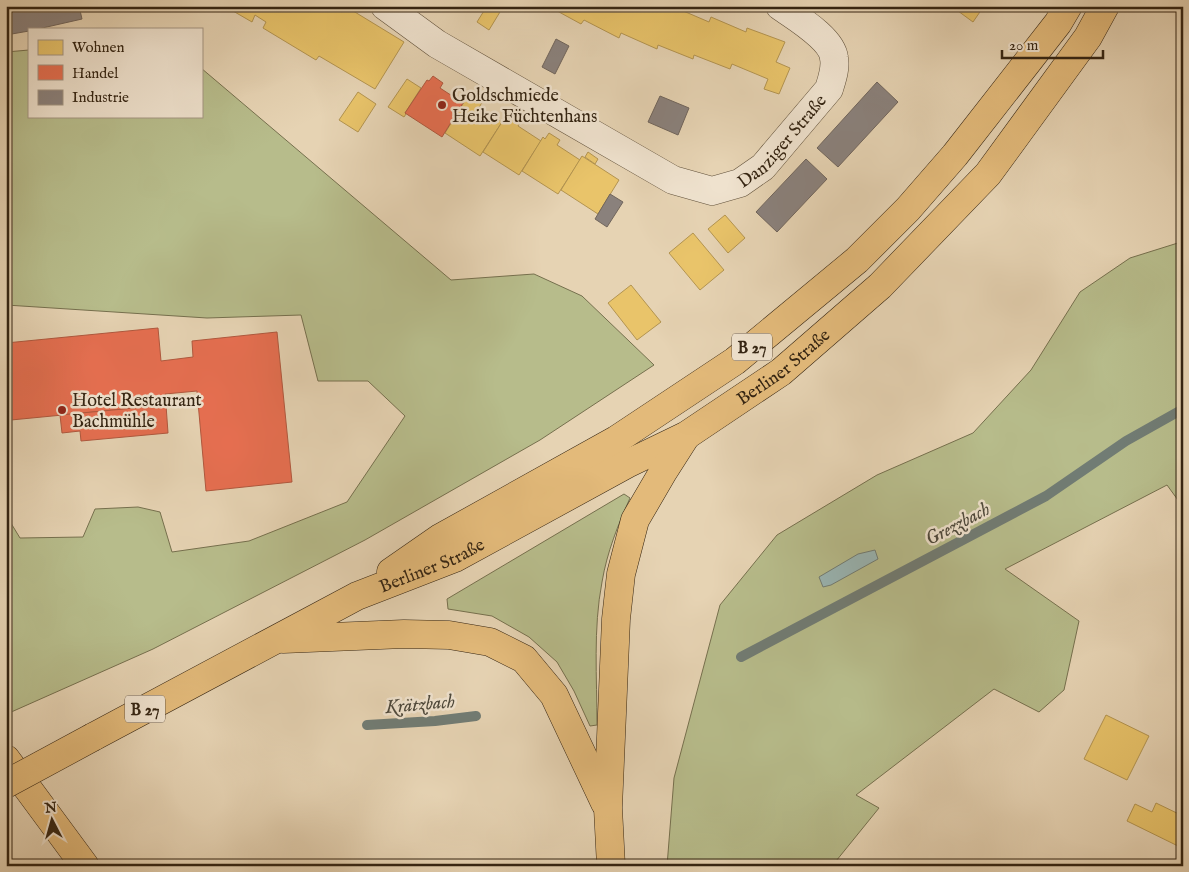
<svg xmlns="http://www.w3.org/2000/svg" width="1189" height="872" font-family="'IM FELL English',serif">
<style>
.green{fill:#b7bc8b;stroke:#76704e}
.water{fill:#99b6b5;stroke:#717c74}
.homes{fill:#e9c46a;stroke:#b39450}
.shops{fill:#e76f51;stroke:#b1583e}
.industry{fill:#8a817c;stroke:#70655c}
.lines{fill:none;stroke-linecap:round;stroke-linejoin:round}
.stream{stroke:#717c74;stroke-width:10}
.minor-casing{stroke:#60503a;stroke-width:29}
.major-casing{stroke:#342412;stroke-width:29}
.highway-casing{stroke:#342412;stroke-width:29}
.minor{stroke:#efe2ce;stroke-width:28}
.major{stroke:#e3ba7a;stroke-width:28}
.highway{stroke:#e3ba7a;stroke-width:28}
.highway-bridge-casing{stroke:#342412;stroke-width:29;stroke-linecap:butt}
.highway-bridge{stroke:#e3ba7a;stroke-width:28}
.poi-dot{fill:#8f2418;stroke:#efe2ce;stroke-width:2}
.labels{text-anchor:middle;stroke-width:5;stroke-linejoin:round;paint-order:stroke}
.shield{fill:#efe2ce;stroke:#6c5d4a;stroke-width:1}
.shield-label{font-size:16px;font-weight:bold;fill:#342412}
.poi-label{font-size:18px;fill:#342412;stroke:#efe2ce;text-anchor:start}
.street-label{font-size:18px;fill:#342412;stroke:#efe2ce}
.water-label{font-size:19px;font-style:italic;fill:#4d483b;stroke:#efe2ce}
</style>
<rect width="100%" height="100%" fill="#e6d3b3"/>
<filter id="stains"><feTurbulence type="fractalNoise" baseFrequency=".004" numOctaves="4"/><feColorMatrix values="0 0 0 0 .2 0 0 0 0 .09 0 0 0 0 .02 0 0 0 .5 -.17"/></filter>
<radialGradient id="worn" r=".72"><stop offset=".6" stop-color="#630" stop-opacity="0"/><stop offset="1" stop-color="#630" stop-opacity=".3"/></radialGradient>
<g class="green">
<path d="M 29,50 L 29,116 L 201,116 L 201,68 L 451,280 L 534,274 L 582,296 L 654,365 L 540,440 L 365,540 L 153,649 L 9,713 L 6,709 L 6,515 L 20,538 L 83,537 L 95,509 L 138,507 L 160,512 L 172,552 L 249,541 L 347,502 L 405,416 L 368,381 L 318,381 L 301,315 L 207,318 L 6,305 L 6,52 Z"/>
<path d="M 1181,242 L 1183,243 L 1183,507 L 1167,485 L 1005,569 L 1079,621 L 1064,690 L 1039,712 L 994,689 L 856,795 L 879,808 L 832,866 L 667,866 L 674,778 L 720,605 L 777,535 L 877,475 L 973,433 L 1031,370 L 1080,292 L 1130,258 Z"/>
<path d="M 624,494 L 630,498 C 618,525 607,552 602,582 C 593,629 597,678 597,725 L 590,726 L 574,691 L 557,662 L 529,637 L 492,616 L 448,609 L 447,599 Z"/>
</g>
<path class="water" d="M 875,550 L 878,559 L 831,585 L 823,587 L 819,577 L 858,554 Z"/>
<g class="homes">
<path d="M 236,6 L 332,6 L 342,12 L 345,6 L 404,42 L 375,89 L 319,56 L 316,60 L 263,28 L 266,22 L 255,15 L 252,22 L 233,11 Z"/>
<path d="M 487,6 L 503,7 L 489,30 L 477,22 Z"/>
<path d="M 548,6 L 660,6 L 672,11 L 674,7 L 709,22 L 711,17 L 746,32 L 747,28 L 785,42 L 776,62 L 790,68 L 779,94 L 764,89 L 768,79 L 732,64 L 730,69 L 694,55 L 693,59 L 658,45 L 657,49 L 621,33 L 619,38 L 584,20 L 581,24 Z"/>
<path d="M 962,6 L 984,6 L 973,22 L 958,11 Z"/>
<path d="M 407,79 L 421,88 L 405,113 L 406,114 L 404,117 L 388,107 Z"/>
<path d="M 358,92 L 376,104 L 358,132 L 339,120 Z"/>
<path d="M 472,96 L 482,102 L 479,108 L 502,122 L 480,156 L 445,133 L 466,99 L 468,100 Z"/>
<path d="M 510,115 L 521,121 L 518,126 L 541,141 L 519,175 L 483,152 L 502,122 Z"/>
<path d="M 549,133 L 560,140 L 557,145 L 580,160 L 558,194 L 522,171 L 543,137 L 545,139 Z"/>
<path d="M 588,152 L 598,159 L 595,164 L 585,157 Z"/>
<path d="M 582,156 L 619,180 L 598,214 L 561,190 Z"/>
<path d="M 725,215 L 745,238 L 728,253 L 708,229 Z"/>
<path d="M 693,233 L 724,270 L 700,290 L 669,253 Z"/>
<path d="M 631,285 L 661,322 L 637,340 L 608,303 Z"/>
<path d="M 1106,715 L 1149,736 L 1127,780 L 1084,759 Z"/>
<path d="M 1156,803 L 1183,816 L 1183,836 L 1178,846 L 1127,821 L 1135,804 L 1152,812 Z"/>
</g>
<g class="shops">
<path d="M 433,76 L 443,83 L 440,88 L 463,103 L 442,137 L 405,113 L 427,80 L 429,81 Z"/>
<path d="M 158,328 L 161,361 L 193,357 L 192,341 L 277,332 L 292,482 L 206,491 L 197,391 L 165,394 L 166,405 L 11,420 L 6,372 L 6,343 Z"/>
<path d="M 166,405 L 168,433 L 81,441 L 80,431 L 62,433 L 60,415 Z"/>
</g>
<g class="industry">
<path d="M 6,6 L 79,6 L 82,19 L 38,29 L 29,29 L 29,31 L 6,35 Z"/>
<path d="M 556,39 L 569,46 L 555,74 L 542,67 Z"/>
<path d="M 877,82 L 898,102 L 838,167 L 817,148 Z"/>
<path d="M 660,96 L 689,108 L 678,135 L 648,122 Z"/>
<path d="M 806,159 L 827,179 L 777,232 L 756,212 Z"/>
<path d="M 610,194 L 623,202 L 607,227 L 595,219 Z"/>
</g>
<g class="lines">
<g class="stream">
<path d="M 741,657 L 1046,496 L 1126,441 L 1183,409"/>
<path d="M 367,725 L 435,721 L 476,716"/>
</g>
<defs>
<g id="minor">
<path id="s1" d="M 385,6 L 437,44 L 673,180 L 712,191 L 740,183 L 763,167 L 829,89 C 832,79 836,68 834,58 C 832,38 795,17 780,6"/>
</g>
<path id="major" d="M 6,759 L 85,866"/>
<g id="highway">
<path d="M 391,572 L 440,538 L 616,440 L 735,361 L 857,260 L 908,209 L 955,155 L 1058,23 L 1068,6"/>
<path d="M 283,639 L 404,634 L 449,635 L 490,642 L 524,659 L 554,695 L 605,803"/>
<path id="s2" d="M 93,737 L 357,596 L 455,558 L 627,464 L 687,435 L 781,372 L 880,286 L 988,174 L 1088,37 L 1105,6"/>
<path d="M 611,866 L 608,808 L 616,619 L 621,574 L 635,520 L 663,472 L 686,436"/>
</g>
</defs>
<use href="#minor" class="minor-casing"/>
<use href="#major" class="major-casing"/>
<use href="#highway" class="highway-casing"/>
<use href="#minor" class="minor"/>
<use href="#major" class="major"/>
<use href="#highway" class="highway"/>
<defs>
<path id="highway-bridge" d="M 6,784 L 93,737"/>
</defs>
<use href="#highway-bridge" class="highway-bridge-casing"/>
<use href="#highway-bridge" class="highway-bridge"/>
</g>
<g class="poi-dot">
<circle cx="442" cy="105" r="5"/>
<circle cx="62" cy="410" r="5"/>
</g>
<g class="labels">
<g class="shield">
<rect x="732" y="333.5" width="40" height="27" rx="4"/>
<rect x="125" y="695.5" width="40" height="27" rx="4"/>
</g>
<g class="shield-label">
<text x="752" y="353">B 27</text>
<text x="145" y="715">B 27</text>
</g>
<g class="poi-label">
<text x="452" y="101">Goldschmiede<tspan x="452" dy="21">Heike Füchtenhans</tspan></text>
<text x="72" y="406">Hotel Restaurant<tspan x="72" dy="21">Bachmühle</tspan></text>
</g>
<g class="street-label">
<text dy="6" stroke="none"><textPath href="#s1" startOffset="466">Danziger Straße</textPath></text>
<text dy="6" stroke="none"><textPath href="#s2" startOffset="785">Berliner Straße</textPath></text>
<text dy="6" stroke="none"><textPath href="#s2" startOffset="380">Berliner Straße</textPath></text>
</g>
<g class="water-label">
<text transform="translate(957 523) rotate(-28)" y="7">Grezzbach</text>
<text transform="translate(420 703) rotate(-5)" y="7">Krätzbach</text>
</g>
</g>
<rect width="1189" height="872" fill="none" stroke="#e6d3b3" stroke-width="25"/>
<rect x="8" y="8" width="1174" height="857" fill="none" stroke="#342412" stroke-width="2.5"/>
<rect x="12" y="12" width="1164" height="847" fill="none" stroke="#342412"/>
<rect x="28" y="28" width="175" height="90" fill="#efe2ce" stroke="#a49683"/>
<rect x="38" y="40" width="25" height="15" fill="#e9c46a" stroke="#a49683"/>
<text x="72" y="52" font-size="15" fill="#342412">Wohnen</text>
<rect x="38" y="65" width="25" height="15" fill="#e76f51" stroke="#a49683"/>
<text x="72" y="78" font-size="15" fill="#342412">Handel</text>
<rect x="38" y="90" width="25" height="15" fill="#8a817c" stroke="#a49683"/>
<text x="72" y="102" font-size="15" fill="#342412">Industrie</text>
<g transform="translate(52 820) rotate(354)" stroke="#efe2ce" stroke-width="4" paint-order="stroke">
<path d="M0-4L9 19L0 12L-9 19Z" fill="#342412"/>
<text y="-8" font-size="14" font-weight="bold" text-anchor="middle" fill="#342412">N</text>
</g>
<path d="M1002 50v8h101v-8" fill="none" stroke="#342412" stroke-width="2.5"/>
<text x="1009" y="50" font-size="15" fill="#342412" stroke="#efe2ce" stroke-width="4" paint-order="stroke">20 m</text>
<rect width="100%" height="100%" filter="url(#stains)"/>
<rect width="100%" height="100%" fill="url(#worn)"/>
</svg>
